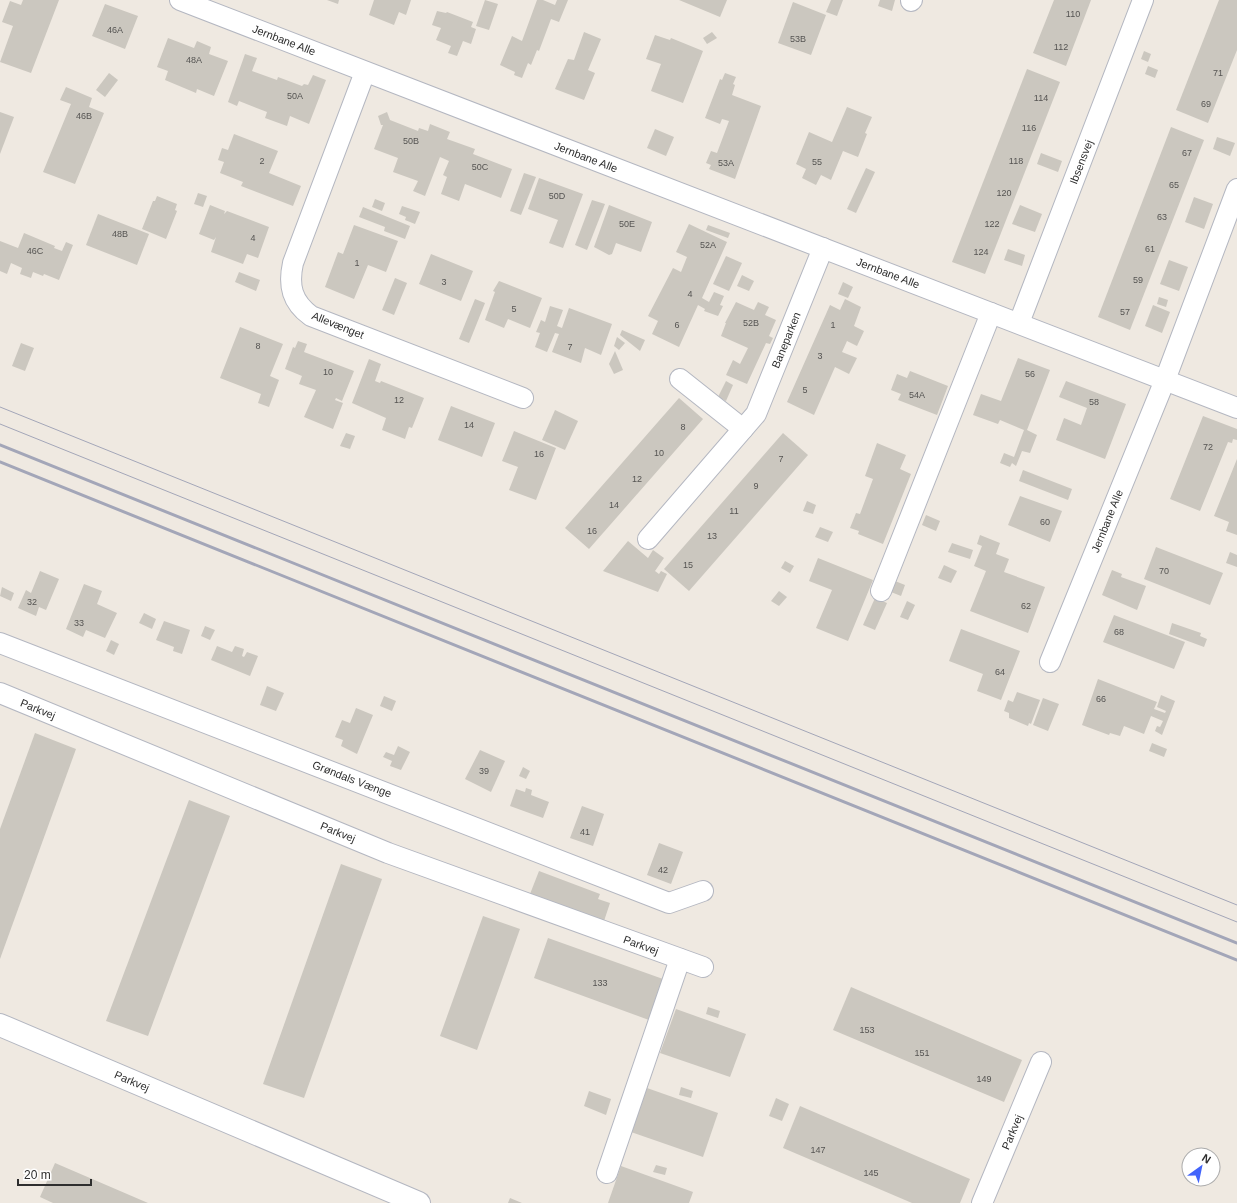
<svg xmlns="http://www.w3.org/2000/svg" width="1237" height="1203" font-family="Helvetica,sans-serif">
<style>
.building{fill:#cbc7bf}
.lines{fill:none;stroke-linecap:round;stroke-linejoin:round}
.street-casing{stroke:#b4b7c1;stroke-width:22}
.secondary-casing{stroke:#b4b7c1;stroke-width:24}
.street{stroke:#fff;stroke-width:20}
.secondary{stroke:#fff;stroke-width:22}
.tram{stroke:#a3a6b8;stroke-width:1}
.rail{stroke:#a3a6b8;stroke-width:3}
.labels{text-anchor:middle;stroke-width:3;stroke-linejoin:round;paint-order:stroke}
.number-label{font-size:9px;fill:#555452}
.street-label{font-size:11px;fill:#2e2e2e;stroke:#fff}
</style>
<rect width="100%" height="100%" fill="#efe9e1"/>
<g class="building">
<path d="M 23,0 L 59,0 L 31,73 L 0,62 L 13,26 L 2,22 L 10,1 L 21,5 Z"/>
<path d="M 327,0 L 339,0 L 338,4 Z"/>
<path d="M 374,0 L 411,0 L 406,15 L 399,12 L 394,25 L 369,15 Z"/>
<path d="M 485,0 L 498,4 L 489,30 L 476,26 Z"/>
<path d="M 537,0 L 543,0 L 555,5 L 557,0 L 568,0 L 559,22 L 551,19 L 539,51 L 537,50 L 531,65 L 528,63 L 522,78 L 514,75 L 515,72 L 500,65 L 512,36 L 522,41 Z"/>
<path d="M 679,0 L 727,0 L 720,17 Z"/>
<path d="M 831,0 L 843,0 L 837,16 L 826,12 Z"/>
<path d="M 880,0 L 895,0 L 892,11 L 878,6 Z"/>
<path d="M 1054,0 L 1091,0 L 1066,66 L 1033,53 Z"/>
<path d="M 1219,0 L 1237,0 L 1237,50 L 1208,123 L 1176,110 Z"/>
<path d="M 793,2 L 826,15 L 811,55 L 778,43 Z"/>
<path d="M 105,4 L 138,16 L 125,49 L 92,36 Z"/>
<path d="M 437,11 L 446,13 L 447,12 L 473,22 L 471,27 L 476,29 L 471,44 L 463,41 L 457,56 L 448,53 L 451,46 L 436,40 L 441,28 L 432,25 Z"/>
<path d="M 584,32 L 601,39 L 588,70 L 595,73 L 584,100 L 555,89 L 568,59 L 574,60 Z"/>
<path d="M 712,32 L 717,38 L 707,44 L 703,38 Z"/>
<path d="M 655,35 L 670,40 L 671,38 L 703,51 L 683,103 L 651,91 L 661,64 L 646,59 Z"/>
<path d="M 168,38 L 194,48 L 197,41 L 211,47 L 209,54 L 228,61 L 214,96 L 197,89 L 196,93 L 165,80 L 168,71 L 157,67 Z"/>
<path d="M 1144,51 L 1151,54 L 1148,62 L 1141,59 Z"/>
<path d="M 245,54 L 257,58 L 252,71 L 277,80 L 278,77 L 302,86 L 304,84 L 308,85 L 313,75 L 326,80 L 309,124 L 290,116 L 287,126 L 265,118 L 267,112 L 239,101 L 237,106 L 228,102 Z"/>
<path d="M 1148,66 L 1158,70 L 1155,78 L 1145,74 Z"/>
<path d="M 1027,69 L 1060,82 L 985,274 L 952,262 Z"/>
<path d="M 109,73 L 118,80 L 105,97 L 96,90 Z"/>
<path d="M 725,73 L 736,77 L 733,84 L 735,85 L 732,95 L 761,106 L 735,179 L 709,169 L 711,165 L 706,163 L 711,151 L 717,153 L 729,121 L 722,119 L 720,124 L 705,118 L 720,79 L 722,80 Z"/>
<path d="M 66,87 L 92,98 L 89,107 L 104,113 L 75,184 L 43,172 L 71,104 L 60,100 Z"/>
<path d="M 847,107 L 872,117 L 865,133 L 867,134 L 858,157 L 843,151 L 831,180 L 821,175 L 816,185 L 802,178 L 806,169 L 796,164 L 809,132 L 832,142 Z"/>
<path d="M 0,112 L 14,117 L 0,154 Z"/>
<path d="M 387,112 L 390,120 L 418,131 L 419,128 L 428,131 L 430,124 L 450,132 L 447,139 L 475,149 L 473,154 L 512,169 L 501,198 L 465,184 L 459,201 L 441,194 L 447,177 L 443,175 L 449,161 L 440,157 L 425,196 L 413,191 L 418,181 L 393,172 L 398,158 L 374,149 L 383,125 L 381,125 L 378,116 Z"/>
<path d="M 1171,127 L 1204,140 L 1130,330 L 1098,317 Z"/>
<path d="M 655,129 L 674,137 L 666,156 L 647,148 Z"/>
<path d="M 234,134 L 278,151 L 269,173 L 301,186 L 293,206 L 241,186 L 243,182 L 220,173 L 224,162 L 218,160 L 222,148 L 228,150 Z"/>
<path d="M 1217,137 L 1235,143 L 1230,156 L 1213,149 Z"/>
<path d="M 1041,153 L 1062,161 L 1058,172 L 1037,164 Z"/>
<path d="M 866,168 L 875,172 L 856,213 L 847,209 Z"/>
<path d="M 524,173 L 536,177 L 521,215 L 510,211 Z"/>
<path d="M 539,178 L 583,194 L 563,248 L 549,243 L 558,220 L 528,209 Z"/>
<path d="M 198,193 L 207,196 L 203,207 L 194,204 Z"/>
<path d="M 157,196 L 177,204 L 175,210 L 177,211 L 166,239 L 142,229 L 153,201 L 155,201 Z"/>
<path d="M 1194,197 L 1213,204 L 1204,229 L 1185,222 Z"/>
<path d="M 375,199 L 385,203 L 382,211 L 372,207 Z"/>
<path d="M 592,200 L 605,204 L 587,250 L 575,245 Z"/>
<path d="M 210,205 L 225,211 L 224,214 L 227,211 L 269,227 L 258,258 L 247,254 L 243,264 L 211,252 L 216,237 L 214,240 L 199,234 Z"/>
<path d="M 609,205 L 652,222 L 641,252 L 616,243 L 612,254 L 609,255 L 594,247 Z"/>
<path d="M 1020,205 L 1042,214 L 1035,232 L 1012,224 Z"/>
<path d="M 402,206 L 420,212 L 415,224 L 405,220 L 406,217 L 399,214 Z"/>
<path d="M 363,207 L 410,226 L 405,239 L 384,231 L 385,227 L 359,217 Z"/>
<path d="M 98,214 L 149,234 L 137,265 L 86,245 Z"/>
<path d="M 689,224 L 727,242 L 702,298 L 709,302 L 714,292 L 724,296 L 720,305 L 723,306 L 718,316 L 704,311 L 705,309 L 698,305 L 679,347 L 652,334 L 658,321 L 648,316 L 673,268 L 681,272 L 687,257 L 676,252 Z"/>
<path d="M 354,225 L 398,241 L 386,272 L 368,265 L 354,299 L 325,287 L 338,252 L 343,254 Z"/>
<path d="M 708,225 L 730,233 L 728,238 L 706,230 Z"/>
<path d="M 24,233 L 55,246 L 54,248 L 62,251 L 66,242 L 73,245 L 59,280 L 44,274 L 43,276 L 33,272 L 31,278 L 20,274 L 22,268 L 11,263 L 7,274 L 0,271 L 0,241 L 18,248 Z"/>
<path d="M 1008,249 L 1025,255 L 1022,266 L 1004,260 Z"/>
<path d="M 431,254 L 473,271 L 461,301 L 419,284 Z"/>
<path d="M 726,256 L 742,263 L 729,291 L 713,284 Z"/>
<path d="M 1169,260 L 1188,267 L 1179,291 L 1160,284 Z"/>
<path d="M 239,272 L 260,280 L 256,291 L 235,282 Z"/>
<path d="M 742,275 L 754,281 L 749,291 L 737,286 Z"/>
<path d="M 395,278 L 407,283 L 394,315 L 382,310 Z"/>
<path d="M 499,281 L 542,298 L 530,328 L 508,319 L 504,328 L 485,320 L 495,292 L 493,291 Z"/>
<path d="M 843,282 L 853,287 L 848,298 L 838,294 Z"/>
<path d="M 1159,297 L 1168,300 L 1166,307 L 1157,304 Z"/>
<path d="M 475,299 L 485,303 L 469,343 L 459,339 Z"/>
<path d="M 845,299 L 861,307 L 854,326 L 864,331 L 857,346 L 847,341 L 842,352 L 857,358 L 849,374 L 835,367 L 814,415 L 787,402 L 830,305 L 840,310 Z"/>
<path d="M 736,302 L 754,310 L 758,302 L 769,307 L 765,315 L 776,320 L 769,336 L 773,338 L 770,344 L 766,343 L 747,384 L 726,375 L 733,360 L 740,364 L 748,348 L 721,336 L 726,323 L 725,323 Z"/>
<path d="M 1153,305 L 1170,312 L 1162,333 L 1145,326 Z"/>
<path d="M 550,306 L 563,310 L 557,326 L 562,328 L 569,308 L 612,324 L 601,355 L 585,348 L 581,363 L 552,352 L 559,334 L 555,333 L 547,352 L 535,347 L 540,333 L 536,332 L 541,320 L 545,322 Z"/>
<path d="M 240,327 L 283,344 L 270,376 L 279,380 L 269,407 L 258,403 L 261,394 L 220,378 Z"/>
<path d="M 622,330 L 645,340 L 640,351 L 620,335 Z"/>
<path d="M 617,337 L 625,343 L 619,350 L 614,346 Z"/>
<path d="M 298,341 L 307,344 L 304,352 L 354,371 L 342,401 L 336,398 L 335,400 L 343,403 L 333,429 L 304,417 L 316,390 L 299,384 L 302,376 L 285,369 L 293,347 L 295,348 Z"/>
<path d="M 21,343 L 34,348 L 25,371 L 12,366 Z"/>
<path d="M 615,351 L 623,370 L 614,374 L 609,364 Z"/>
<path d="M 1018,358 L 1050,370 L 1027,430 L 1037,435 L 1030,453 L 1022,451 L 1016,466 L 1012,463 L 1010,467 L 1000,463 L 1004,453 L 1014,457 L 1024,430 L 1000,420 L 998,424 L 973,415 L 981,394 L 1001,401 Z"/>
<path d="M 369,359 L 381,364 L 375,381 L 380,383 L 381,381 L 424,398 L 412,428 L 409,427 L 405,439 L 382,430 L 386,418 L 352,403 Z"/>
<path d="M 910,371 L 948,386 L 937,415 L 898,400 L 901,394 L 891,390 L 897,374 L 907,378 Z"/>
<path d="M 726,381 L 733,385 L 726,401 L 718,397 Z"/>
<path d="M 1066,381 L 1126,404 L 1105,459 L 1056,440 L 1064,418 L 1081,425 L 1087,408 L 1059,397 Z"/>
<path d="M 679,398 L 703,419 L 589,549 L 565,528 Z"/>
<path d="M 451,406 L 495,423 L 482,457 L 438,440 Z"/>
<path d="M 555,410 L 578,421 L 565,450 L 542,440 Z"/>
<path d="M 1203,416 L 1237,429 L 1237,440 L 1233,439 L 1232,443 L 1228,442 L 1200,511 L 1170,499 Z"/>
<path d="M 514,431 L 556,448 L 536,500 L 509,490 L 518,467 L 502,461 Z"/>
<path d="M 346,433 L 355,436 L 350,449 L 340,446 Z"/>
<path d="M 783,433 L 808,455 L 689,591 L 664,569 Z"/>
<path d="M 877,443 L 906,455 L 900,469 L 911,474 L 883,544 L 858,534 L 859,531 L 850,528 L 856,513 L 860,514 L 873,479 L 865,476 Z"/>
<path d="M 1237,459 L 1237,535 L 1226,531 L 1229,522 L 1214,516 Z"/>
<path d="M 1023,470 L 1072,489 L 1068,500 L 1019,481 Z"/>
<path d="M 1020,496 L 1062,511 L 1050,542 L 1008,525 Z"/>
<path d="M 807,501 L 816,505 L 813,514 L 803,511 Z"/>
<path d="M 926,515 L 940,521 L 936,531 L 922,525 Z"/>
<path d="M 820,527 L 833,532 L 828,542 L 815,537 Z"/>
<path d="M 980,535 L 1000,543 L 996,554 L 1009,559 L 1004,572 L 1045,587 L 1028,633 L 970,611 L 986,571 L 974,566 L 982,546 L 977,544 Z"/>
<path d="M 628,541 L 648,558 L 653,550 L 664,558 L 655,571 L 659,574 L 661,571 L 667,574 L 658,592 L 603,571 Z"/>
<path d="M 952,543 L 973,550 L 970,559 L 948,552 Z"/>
<path d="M 1156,547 L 1223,573 L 1210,605 L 1144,579 Z"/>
<path d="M 1230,552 L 1237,555 L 1237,567 L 1226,563 Z"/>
<path d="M 818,558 L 873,580 L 848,641 L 816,628 L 832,590 L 809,581 Z"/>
<path d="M 785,561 L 794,566 L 790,573 L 781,568 Z"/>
<path d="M 944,565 L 957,571 L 951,583 L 938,578 Z"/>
<path d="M 1112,570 L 1122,574 L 1121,577 L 1146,586 L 1137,610 L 1102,595 Z"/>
<path d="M 40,571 L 59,579 L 46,610 L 39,607 L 36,616 L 18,608 L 26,590 L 31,593 Z"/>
<path d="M 895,581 L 905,585 L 901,596 L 891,592 Z"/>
<path d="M 84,584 L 102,591 L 97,604 L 117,613 L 105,638 L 86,630 L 83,637 L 66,629 Z"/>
<path d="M 2,587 L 14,593 L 11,601 L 0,596 Z"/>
<path d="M 779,591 L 787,597 L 779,606 L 771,601 Z"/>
<path d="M 875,598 L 887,603 L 875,630 L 863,625 Z"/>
<path d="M 907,601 L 915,605 L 908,620 L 900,617 Z"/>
<path d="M 144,613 L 156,619 L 152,629 L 139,623 Z"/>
<path d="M 1114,615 L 1185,642 L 1174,669 L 1103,642 Z"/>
<path d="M 164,621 L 190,630 L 182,654 L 173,651 L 174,647 L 156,640 Z"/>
<path d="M 1172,623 L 1201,633 L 1200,636 L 1207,639 L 1204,647 L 1169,634 Z"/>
<path d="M 205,626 L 215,630 L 210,640 L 201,636 Z"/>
<path d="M 961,629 L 1020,651 L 1001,700 L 977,691 L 983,674 L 949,661 Z"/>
<path d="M 111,640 L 119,644 L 114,655 L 106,651 Z"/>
<path d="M 217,646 L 232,652 L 235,646 L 244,649 L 242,656 L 244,657 L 247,652 L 258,656 L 250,676 L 211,660 Z"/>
<path d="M 1098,679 L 1157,702 L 1154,709 L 1165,713 L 1166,711 L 1157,707 L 1161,695 L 1175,701 L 1162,735 L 1155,731 L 1157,726 L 1160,727 L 1163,721 L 1151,716 L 1144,734 L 1124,726 L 1120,736 L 1110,733 L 1109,735 L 1082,725 Z"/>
<path d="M 267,686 L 284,693 L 276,711 L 260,705 Z"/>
<path d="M 1017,692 L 1040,700 L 1031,724 L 1029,723 L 1028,726 L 1009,718 L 1009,713 L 1004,711 L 1008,700 L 1013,702 Z"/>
<path d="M 384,696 L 396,701 L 392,711 L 380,706 Z"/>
<path d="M 1043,698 L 1059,704 L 1048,731 L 1033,725 Z"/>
<path d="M 356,708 L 373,715 L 357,754 L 341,746 L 343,740 L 335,737 L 342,720 L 350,723 Z"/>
<path d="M 35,733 L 76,749 L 0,959 L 0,829 Z"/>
<path d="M 1152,743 L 1167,749 L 1164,757 L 1149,751 Z"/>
<path d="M 398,746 L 410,752 L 401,770 L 390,766 L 392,761 L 383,757 L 386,752 L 394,755 Z"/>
<path d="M 480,750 L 505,761 L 491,792 L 465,779 Z"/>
<path d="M 523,767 L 530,771 L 526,779 L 519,776 Z"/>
<path d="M 526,788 L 532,790 L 531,795 L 549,802 L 543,818 L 510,806 L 516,789 L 525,792 Z"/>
<path d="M 189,800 L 230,816 L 148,1036 L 106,1021 Z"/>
<path d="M 582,806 L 604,814 L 593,846 L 570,838 Z"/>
<path d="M 659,843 L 683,852 L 671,884 L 647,875 Z"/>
<path d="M 341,864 L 382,879 L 304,1098 L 263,1084 Z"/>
<path d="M 539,871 L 600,894 L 598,899 L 610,903 L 604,921 L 530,894 Z"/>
<path d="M 483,916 L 520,929 L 477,1050 L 440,1036 Z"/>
<path d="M 548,938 L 663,979 L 649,1020 L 534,978 Z"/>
<path d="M 851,987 L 1022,1060 L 1004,1102 L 833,1030 Z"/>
<path d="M 708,1007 L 720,1011 L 718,1018 L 706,1014 Z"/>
<path d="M 676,1009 L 746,1034 L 730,1077 L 660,1053 Z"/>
<path d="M 681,1087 L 693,1091 L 691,1098 L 679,1095 Z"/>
<path d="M 647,1088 L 718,1113 L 703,1157 L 631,1132 Z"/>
<path d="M 589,1091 L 611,1099 L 606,1115 L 584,1106 Z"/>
<path d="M 776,1098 L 789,1104 L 782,1121 L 769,1116 Z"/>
<path d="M 800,1106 L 970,1179 L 960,1203 L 912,1203 L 783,1148 Z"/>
<path d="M 55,1163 L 148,1203 L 53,1203 L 40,1197 Z"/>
<path d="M 656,1165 L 667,1168 L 665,1175 L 653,1172 Z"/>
<path d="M 621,1166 L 693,1192 L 689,1203 L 608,1203 Z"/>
<path d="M 510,1198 L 522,1203 L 508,1203 Z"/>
</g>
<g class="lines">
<defs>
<g id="street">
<path d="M 180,0 L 1237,408"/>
<path d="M 911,1 L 912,0"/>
<path d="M 365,72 L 293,263 C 288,286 292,302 311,316 L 523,398"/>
<path d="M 1019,323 L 1143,0"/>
<path d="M 680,379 L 743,429"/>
<path d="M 648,539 L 756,414 L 823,248"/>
<path d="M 881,591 L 991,313"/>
<path d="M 0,643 L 669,903 L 703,891"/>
<path d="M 1050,662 L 1165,380 L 1237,189"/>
<path d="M 0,693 L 388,853 L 703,967"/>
<path d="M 607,1173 L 680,959"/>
<path d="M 982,1203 L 1041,1062"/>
</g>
<path id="secondary" d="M 0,1025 L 419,1203"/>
</defs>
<use href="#street" class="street-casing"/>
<use href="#secondary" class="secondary-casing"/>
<use href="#street" class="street"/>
<use href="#secondary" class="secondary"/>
<g class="tram">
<path d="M 0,407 L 1237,905"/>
<path d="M 0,424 L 1237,922"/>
</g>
<g class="rail">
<path d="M 0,445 L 1237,943"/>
<path d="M 0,462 L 1237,960"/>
</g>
</g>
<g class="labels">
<g class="number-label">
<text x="1073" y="17">110</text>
<text x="115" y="33">46A</text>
<text x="798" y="42">53B</text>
<text x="1061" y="50">112</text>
<text x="194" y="63">48A</text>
<text x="1218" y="76">71</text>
<text x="295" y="99">50A</text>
<text x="1041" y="101">114</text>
<text x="1206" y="107">69</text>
<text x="84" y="119">46B</text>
<text x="1029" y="131">116</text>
<text x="411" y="144">50B</text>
<text x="1187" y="156">67</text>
<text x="262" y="164">2</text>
<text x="1016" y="164">118</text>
<text x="817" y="165">55</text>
<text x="726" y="166">53A</text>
<text x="480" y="170">50C</text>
<text x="1174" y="188">65</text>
<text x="1004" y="196">120</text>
<text x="557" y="199">50D</text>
<text x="1162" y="220">63</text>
<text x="627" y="227">50E</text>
<text x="992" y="227">122</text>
<text x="120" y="237">48B</text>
<text x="253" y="241">4</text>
<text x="708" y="248">52A</text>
<text x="1150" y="252">61</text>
<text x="35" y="254">46C</text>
<text x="981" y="255">124</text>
<text x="357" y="266">1</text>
<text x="1138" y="283">59</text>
<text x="444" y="285">3</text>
<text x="690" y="297">4</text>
<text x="514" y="312">5</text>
<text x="1125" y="315">57</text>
<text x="751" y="326">52B</text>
<text x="677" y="328">6</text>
<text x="833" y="328">1</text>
<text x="258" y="349">8</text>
<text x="570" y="350">7</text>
<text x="820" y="359">3</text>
<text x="328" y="375">10</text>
<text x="1030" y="377">56</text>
<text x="805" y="393">5</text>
<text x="917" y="398">54A</text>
<text x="399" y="403">12</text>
<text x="1094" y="405">58</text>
<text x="469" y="428">14</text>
<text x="683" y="430">8</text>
<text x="1208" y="450">72</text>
<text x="659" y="456">10</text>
<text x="539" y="457">16</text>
<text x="781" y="462">7</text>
<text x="637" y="482">12</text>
<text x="756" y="489">9</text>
<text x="614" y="508">14</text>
<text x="734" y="514">11</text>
<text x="1045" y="525">60</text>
<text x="592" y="534">16</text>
<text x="712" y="539">13</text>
<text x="688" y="568">15</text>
<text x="1164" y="574">70</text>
<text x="32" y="605">32</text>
<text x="1026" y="609">62</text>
<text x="79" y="626">33</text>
<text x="1119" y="635">68</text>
<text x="1000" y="675">64</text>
<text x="1101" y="702">66</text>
<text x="484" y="774">39</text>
<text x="585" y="835">41</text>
<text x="663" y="873">42</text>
<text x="600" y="986">133</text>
<text x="867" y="1033">153</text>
<text x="922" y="1056">151</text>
<text x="984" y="1082">149</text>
<text x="818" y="1153">147</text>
<text x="871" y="1176">145</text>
</g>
<g class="street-label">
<text transform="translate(284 40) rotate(21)" y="4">Jernbane Alle</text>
<text transform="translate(586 157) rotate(21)" y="4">Jernbane Alle</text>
<text transform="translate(1081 162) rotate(-69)" y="4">Ibsensvej</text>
<text transform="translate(888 273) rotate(21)" y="4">Jernbane Alle</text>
<text transform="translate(338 325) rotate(22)" y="4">Allevænget</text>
<text transform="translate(786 340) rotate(-68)" y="4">Baneparken</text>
<text transform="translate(1107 521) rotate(-68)" y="4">Jernbane Alle</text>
<text transform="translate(38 709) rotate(22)" y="4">Parkvej</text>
<text transform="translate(352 779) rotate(21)" y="4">Grøndals Vænge</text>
<text transform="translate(338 832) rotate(22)" y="4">Parkvej</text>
<text transform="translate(641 945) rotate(20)" y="4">Parkvej</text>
<text transform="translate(132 1081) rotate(23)" y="4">Parkvej</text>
<text transform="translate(1012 1132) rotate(-67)" y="4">Parkvej</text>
</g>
</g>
<g transform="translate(1201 1167) rotate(33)"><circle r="19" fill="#ffffff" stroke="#ababab"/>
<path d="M0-3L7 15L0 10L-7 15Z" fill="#4264fb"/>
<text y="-6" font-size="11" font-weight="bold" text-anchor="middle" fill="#2e2e2e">N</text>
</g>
<path d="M18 1179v6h73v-6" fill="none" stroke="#2e2e2e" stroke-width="2"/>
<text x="24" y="1179" font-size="12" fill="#2e2e2e" stroke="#ffffff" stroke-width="3" paint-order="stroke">20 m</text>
</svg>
